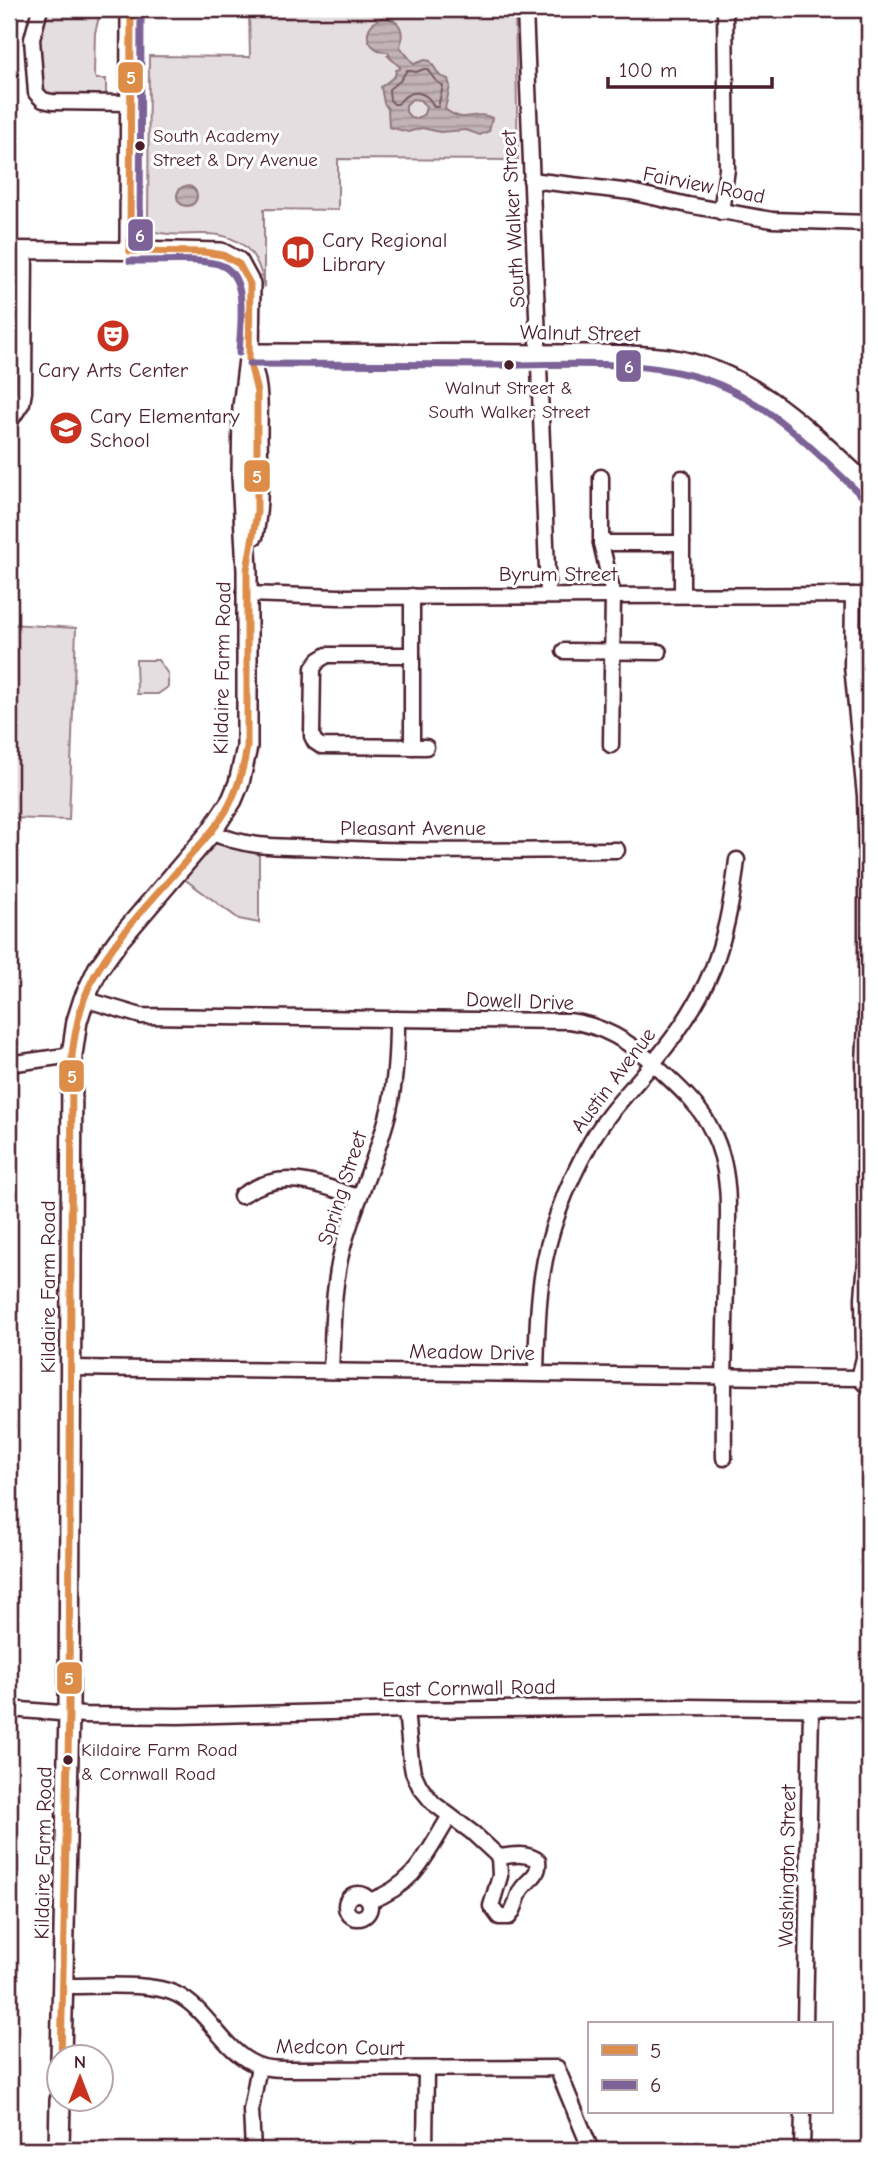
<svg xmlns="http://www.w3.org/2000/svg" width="878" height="2159" font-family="'Comic Neue',sans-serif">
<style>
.park{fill:#e5dee0;stroke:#987e86;stroke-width:2}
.water{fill:url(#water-rules);stroke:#91787e;stroke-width:2;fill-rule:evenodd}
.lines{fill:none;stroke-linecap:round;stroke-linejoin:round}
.shore{stroke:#7a5a63;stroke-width:2}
.minor-casing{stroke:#4a1f2b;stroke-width:19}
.tertiary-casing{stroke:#4a1f2b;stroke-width:21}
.secondary-casing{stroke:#4a1f2b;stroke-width:24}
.minor{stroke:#fff;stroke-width:14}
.tertiary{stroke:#fff;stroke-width:16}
.secondary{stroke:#fff;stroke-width:19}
.bus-1-casing{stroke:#fff;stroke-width:12}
.bus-2-casing{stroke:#fff;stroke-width:12}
.bus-1{stroke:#dd8d48;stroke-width:7}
.bus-2{stroke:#7c6297;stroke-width:7}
.bus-dot{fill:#4a1f2b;stroke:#fff;stroke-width:2.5}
.labels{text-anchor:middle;stroke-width:6;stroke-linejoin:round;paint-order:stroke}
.bus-label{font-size:19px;fill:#4a1f2b;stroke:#fff;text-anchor:start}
.street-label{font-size:21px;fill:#4a1f2b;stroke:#fff}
.poi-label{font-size:21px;fill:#4a1f2b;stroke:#fff;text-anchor:start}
.line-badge{stroke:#fff;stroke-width:2.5}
.badge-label{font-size:19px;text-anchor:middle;font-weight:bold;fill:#fff}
</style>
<defs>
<pattern id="water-rules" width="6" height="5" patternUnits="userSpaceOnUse" patternTransform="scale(1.75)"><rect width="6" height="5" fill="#c1b3b6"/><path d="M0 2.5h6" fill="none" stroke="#9f9194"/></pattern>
</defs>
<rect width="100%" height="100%" fill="#fff"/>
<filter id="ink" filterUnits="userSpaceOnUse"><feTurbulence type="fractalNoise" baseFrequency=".0143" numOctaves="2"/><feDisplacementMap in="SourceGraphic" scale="14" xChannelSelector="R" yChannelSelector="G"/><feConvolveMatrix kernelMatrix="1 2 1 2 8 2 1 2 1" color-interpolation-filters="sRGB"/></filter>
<g filter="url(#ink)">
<g class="park">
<path d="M 46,9 L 101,9 L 95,33 L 94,73 L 96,79 L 106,79 L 106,100 L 43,96 L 37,51 Z"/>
<path d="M 249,9 L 515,9 L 518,160 L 338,159 L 338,210 L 264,209 L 264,288 C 262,271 257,256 243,245 C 215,224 182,241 152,231 L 148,228 L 149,56 L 250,57 Z"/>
<path d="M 9,624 L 76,628 L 69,820 L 9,818 Z"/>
<path d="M 136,660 L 158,660 L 168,674 L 168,687 L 158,694 L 137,694 Z"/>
<path d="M 212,843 L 259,851 L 259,923 L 239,919 L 183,878 Z"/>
</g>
<g class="water">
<path d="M 382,18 C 402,18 404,32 400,47 L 414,64 L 425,60 L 430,61 L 440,76 L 448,79 L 450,86 L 445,109 C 466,126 474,109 492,118 L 489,131 L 480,135 L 466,130 L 440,132 L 422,128 L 408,132 L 389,127 L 388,109 L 384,103 L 381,87 L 395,76 L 396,70 L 400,69 L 400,67 L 388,56 L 390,56 L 388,52 C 365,51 360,26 382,18 ZM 412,99 L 420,100 L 426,107 L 424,114 L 416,119 L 411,118 L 406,112 L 406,105 Z"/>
<circle cx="187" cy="196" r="10"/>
</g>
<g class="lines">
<path class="shore" d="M 424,69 L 427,69 L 435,80 L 443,86 L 438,107 L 434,107 C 426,89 409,88 398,104 L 394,104 L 390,100 L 389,89 L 400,81 L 407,70 L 416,72 Z"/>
<defs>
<g id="minor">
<path d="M 40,9 L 32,39 L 36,93 L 43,100 L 52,102 L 132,103"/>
<path d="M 525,9 L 548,595"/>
<path d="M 531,180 L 631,192 L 688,205 L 772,220 L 869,223"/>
<path d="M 721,212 L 727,169 L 725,9"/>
<path d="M 9,423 L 22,403 L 24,392 L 25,250"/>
<path d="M 601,477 L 601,543 L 613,595 L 611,745"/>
<path d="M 682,478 L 682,595"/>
<path d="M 601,543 L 682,543"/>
<path d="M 247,594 L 339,597 L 869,595"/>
<path d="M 853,595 L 852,666 L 865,796 L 866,835 L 866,1023 L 864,1062 L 866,1260 L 863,1298 L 864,1358 L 859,1378"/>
<path d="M 412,596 L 412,747"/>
<path d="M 564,651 L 659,652"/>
<path d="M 412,655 L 327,655 L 319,660 L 313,668 L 312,736 L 315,742 L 321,746 L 426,747"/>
<path d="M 211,832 C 251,850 285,846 327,848 C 424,853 520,850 617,850"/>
<path d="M 84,999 L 141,1016 L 569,1021 C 603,1025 633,1044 657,1067 C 677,1086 700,1105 712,1131 C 735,1174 727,1230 726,1277 C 725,1337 723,1397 724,1458"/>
<path d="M 9,1064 L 72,1055"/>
<path d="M 241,1196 C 283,1167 315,1184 359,1197"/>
<path d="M 70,1368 L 859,1378 L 869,1388"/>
<path d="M 331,1371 C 333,1328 332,1285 344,1243 C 357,1198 378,1156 389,1110 C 396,1080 397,1050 397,1019"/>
<path d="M 536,1373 C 537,1341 537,1309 542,1277 C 548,1233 566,1186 588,1147 C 605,1115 630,1091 653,1063 C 710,995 727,947 737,860"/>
<path d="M 9,1709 L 85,1715 L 178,1716 L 406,1710 L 688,1707 L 869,1709"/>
<path d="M 406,1710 L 411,1761 L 413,1772 L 420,1787 L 433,1803 L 473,1833 L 499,1857 C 512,1855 528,1852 538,1861 C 540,1876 528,1879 521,1890 C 516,1899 516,1909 509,1917 L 499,1917 L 491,1906 L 500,1876 L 499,1857"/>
<circle cx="358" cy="1906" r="12"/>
<path d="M 370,1901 C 416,1884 425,1856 450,1816"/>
<path d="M 62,1986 C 94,1987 148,1981 176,1994 C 209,2010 222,2051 257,2065 C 266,2069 279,2069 289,2069 L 557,2068 L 591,2150"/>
<path d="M 805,2024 L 811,1709"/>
<path d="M 253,2150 L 251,2110 L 259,2066"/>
<path d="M 425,2150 L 426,2069"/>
<path d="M 802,2150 L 803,2112"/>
</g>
<path id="tertiary" d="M 9,250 L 130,251"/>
<g id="secondary">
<path d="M 249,354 L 598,355 C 622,356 645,356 668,359 C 752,371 810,433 869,488"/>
<path d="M 252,370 C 259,391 257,414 257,436 C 258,469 259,502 253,535"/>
<path d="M 61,2058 L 69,1713 L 72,1055 L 77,1021 L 84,999 L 98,969 L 118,941 L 211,832 L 232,800 L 239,783 L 247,747 L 247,570 L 242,476 L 243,407 L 249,359 L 250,284 L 238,262 L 221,253 L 130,251 L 131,9"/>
<path d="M 59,2150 L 60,2100"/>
</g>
</defs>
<use href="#minor" class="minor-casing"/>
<use href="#tertiary" class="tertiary-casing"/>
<use href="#secondary" class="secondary-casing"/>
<use href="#minor" class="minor"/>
<use href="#tertiary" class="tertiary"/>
<use href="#secondary" class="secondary"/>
<defs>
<g id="bus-1">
<path d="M 130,251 L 131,9"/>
<path d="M 61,2058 L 69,1713 L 72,1055 C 76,1024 82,995 99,968 C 124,927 160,892 191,855 C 206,838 223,820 232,799 C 240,782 244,765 247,747 L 247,570 L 257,512 L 257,392 L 249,359 L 250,284 L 239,264 L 223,255 L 204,252 L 130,251"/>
</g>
<g id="bus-2">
<path d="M 140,251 L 141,9"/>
<path d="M 130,261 C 152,262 205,257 223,266 C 233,271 238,282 240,293 C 243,313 240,334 239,353"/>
<path d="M 249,364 C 336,365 423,365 510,365 C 579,365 654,358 720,385 C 775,408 819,455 862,496"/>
</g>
</defs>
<use href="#bus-1" class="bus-1-casing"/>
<use href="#bus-2" class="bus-2-casing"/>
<use href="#bus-1" class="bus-1"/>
<use href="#bus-2" class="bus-2"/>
</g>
</g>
<defs>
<symbol id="library-disc" viewBox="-11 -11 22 22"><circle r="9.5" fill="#c8321e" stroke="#fff"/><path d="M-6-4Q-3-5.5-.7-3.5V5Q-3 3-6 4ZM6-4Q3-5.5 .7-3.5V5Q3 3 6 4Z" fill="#fff"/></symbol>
<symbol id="theatre-disc" viewBox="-11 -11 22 22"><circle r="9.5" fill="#c8321e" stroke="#fff"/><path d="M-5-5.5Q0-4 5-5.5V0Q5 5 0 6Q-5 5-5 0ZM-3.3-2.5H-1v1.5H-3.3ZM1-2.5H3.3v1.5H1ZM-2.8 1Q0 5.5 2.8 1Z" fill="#fff"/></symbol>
<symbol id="school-disc" viewBox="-11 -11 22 22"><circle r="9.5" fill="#c8321e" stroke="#fff"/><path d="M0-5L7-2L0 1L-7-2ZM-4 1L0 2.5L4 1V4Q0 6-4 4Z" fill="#fff"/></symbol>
</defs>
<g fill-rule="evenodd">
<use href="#library-disc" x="279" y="233" width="38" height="38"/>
<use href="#theatre-disc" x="94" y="317" width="38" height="38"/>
<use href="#school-disc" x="47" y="409" width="38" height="38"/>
</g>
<g class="bus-dot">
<circle cx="140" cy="146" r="6"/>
<circle cx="509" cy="365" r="6"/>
<circle cx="68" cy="1760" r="6"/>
</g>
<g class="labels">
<g class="bus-label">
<text x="153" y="142">South Academy<tspan x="153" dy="24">Street &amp; Dry Avenue</tspan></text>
<text x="509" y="394" text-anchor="middle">Walnut Street &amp;<tspan x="509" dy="24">South Walker Street</tspan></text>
<text x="81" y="1756">Kildaire Farm Road<tspan x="81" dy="24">&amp; Cornwall Road</tspan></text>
</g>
<g class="street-label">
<text transform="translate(704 185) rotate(11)" y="7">Fairview Road</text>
<text transform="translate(513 219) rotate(-93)" y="7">South Walker Street</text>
<text transform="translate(580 333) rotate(1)" y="7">Walnut Street</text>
<text x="558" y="581">Byrum Street</text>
<text transform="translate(222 668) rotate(-89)" y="7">Kildaire Farm Road</text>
<text x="413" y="835">Pleasant Avenue</text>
<text transform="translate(520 1001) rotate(2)" y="7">Dowell Drive</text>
<text transform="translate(613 1080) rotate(-53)" y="7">Austin Avenue</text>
<text transform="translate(342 1188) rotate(-72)" y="7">Spring Street</text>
<text transform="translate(48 1287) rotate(-90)" y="7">Kildaire Farm Road</text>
<text transform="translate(472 1352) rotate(1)" y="7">Meadow Drive</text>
<text transform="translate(469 1688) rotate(-1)" y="7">East Cornwall Road</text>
<text transform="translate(43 1853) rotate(-89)" y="7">Kildaire Farm Road</text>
<text transform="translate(787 1866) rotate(-89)" y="7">Washington Street</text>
<text transform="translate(340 2047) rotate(1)" y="7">Medcon Court</text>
</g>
<g class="poi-label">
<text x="322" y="247">Cary Regional<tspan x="322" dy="24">Library</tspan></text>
<text x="113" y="377" text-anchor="middle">Cary Arts Center</text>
<text x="90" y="423">Cary Elementary<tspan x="90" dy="24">School</tspan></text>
</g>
</g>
<g class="line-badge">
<rect x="117" y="61" width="27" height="33" rx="7" fill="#dd8d48"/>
<rect x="127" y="218" width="27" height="34" rx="7" fill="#7c6297"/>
<rect x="615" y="349" width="27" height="34" rx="7" fill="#7c6297"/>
<rect x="243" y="459" width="28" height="34" rx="7" fill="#dd8d48"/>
<rect x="58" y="1059" width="27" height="34" rx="7" fill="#dd8d48"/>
<rect x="56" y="1661" width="27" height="34" rx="7" fill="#dd8d48"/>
</g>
<g class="badge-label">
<text x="131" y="84">5</text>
<text x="140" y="242">6</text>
<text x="629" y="373">6</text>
<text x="257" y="483">5</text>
<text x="72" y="1083">5</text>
<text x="69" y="1685">5</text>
</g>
<rect width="878" height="2159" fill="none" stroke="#fff" stroke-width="35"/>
<rect x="18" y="18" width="843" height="2124" fill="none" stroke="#4a1f2b" stroke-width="2.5" filter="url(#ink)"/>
<rect x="588" y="2022" width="245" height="91" fill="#ffffff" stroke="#b7a5aa" stroke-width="2"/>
<rect x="602" y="2045" width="35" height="10" fill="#dd8d48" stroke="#b7a5aa" stroke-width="2"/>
<text x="650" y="2058" font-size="21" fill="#4a1f2b">5</text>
<rect x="602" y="2080" width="35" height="10" fill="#7c6297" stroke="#b7a5aa" stroke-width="2"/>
<text x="650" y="2092" font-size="21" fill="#4a1f2b">6</text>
<g transform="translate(80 2078)"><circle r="33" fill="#ffffff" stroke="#b7a5aa" stroke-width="2"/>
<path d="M0-5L12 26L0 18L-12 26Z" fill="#c8321e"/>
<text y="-10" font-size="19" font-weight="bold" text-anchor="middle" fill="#4a1f2b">N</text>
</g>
<path d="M608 77v10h164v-10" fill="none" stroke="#4a1f2b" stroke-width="3.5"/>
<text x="619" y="77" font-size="21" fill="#4a1f2b" stroke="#ffffff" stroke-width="5" paint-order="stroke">100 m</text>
</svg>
